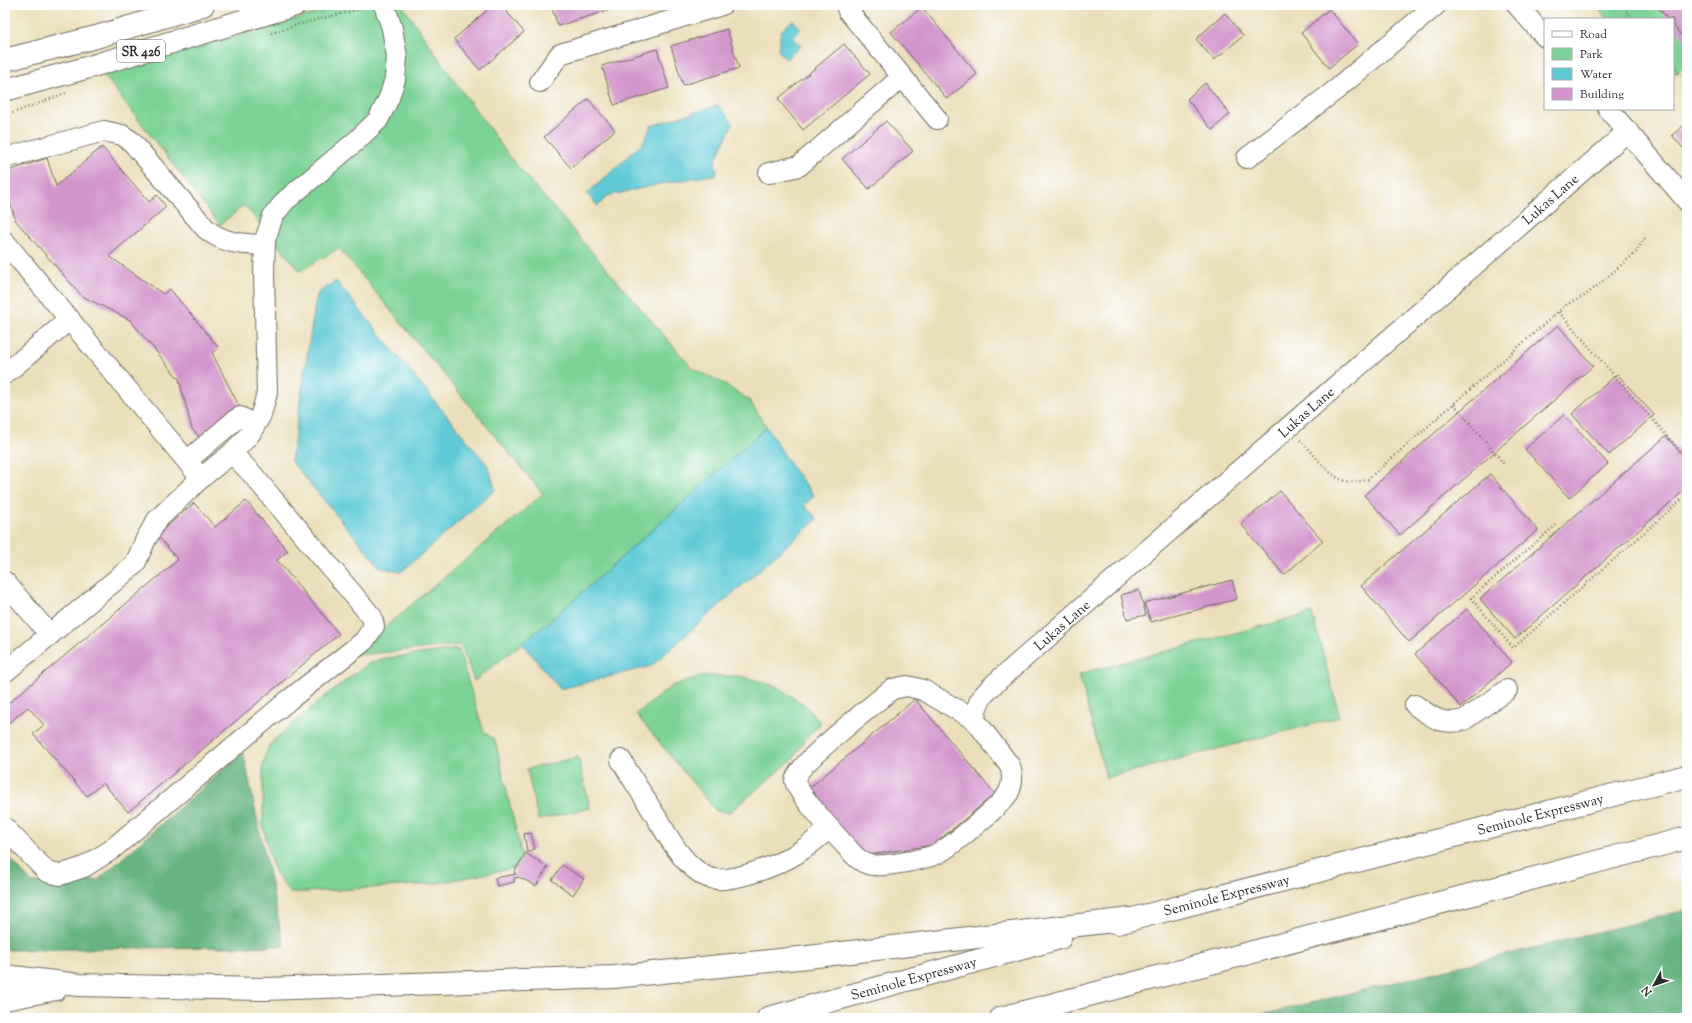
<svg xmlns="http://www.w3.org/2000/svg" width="1692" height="1023" font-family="'Sorts Mill Goudy',serif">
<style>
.green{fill:#7dd397;stroke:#547f61}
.forest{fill:#66b580;stroke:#487056}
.water{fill:#5ecad5;stroke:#447a80}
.building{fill:#d396cc}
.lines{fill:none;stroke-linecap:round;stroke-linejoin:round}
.minor-casing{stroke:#6e6a5d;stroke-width:22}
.major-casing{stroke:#6e6a5d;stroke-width:24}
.highway-casing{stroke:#6e6a5d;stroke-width:24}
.path{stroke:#6e6a5d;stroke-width:2.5;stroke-dasharray:1 3;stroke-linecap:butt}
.minor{stroke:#fff;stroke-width:20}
.major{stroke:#fff;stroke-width:22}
.highway{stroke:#fff;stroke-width:22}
.labels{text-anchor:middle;stroke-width:3.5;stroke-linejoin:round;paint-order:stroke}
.shield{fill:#fff;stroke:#6b6b6b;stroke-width:1}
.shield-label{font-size:13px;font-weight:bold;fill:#2b2b2b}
.street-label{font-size:14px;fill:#2b2b2b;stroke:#fff}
</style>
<rect width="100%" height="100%" fill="#fff"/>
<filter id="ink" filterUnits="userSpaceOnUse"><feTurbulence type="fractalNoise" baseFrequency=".025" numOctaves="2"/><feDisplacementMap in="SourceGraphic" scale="8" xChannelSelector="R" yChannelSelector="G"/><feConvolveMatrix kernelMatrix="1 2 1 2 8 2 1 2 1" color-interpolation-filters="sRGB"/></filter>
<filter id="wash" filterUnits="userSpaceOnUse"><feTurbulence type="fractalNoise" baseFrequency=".012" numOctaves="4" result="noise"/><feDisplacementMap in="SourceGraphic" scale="16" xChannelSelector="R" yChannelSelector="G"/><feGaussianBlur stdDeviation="0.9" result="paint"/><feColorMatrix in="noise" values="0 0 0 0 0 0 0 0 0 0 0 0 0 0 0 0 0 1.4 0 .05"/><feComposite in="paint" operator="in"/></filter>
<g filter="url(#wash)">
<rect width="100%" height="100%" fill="#ebdfbb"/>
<g class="green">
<path d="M 345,5 L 402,5 L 458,86 L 513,161 L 692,368 L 721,382 L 749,400 L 767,427 L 549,622 L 474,681 L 461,645 L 356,655 L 391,622 L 543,494 L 339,248 L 300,271 L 244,205 L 220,225 L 103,74 Z"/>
<path d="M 1595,5 L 1687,5 L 1687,64 L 1676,74 L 1673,73 L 1673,19 L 1607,19 Z"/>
<path d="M 1312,613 L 1340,717 L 1106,778 L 1079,674 Z"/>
<path d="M 458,649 L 484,732 L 495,740 L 522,857 L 515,868 L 433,884 L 290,893 L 277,876 L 271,861 L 263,826 L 263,766 L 267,750 L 274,740 L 329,693 L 368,664 L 381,659 Z"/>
<path d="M 700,676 L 740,676 L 776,686 L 806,706 L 821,724 L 806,737 L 794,758 L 730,812 L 716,811 L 636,714 L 672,686 Z"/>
<path d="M 578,757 L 590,808 L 538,820 L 527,769 Z"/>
</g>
<g class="forest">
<path d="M 243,752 L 284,946 L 5,950 L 5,853 L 32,883 L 98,880 Z"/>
<path d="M 1687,910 L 1687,1018 L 1250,1018 Z"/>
</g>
<g class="water">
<path d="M 793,20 L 801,29 L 793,37 L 801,46 L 786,59 L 778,50 L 781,31 Z"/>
<path d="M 718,105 L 733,123 L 715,161 L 717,174 L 660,184 L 607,196 L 598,206 L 587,194 L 643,143 L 651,126 Z"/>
<path d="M 336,281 L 489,467 L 495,490 L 401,572 L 381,568 L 291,461 L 315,304 L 318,293 Z"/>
<path d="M 767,427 L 789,463 L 814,496 L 804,505 L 817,519 L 651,666 L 560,689 L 522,643 L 549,622 Z"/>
</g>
<g id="blocks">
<g class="building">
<path d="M 493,5 L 501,5 L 524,32 L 480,70 L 454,39 Z"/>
<path d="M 551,5 L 625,5 L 558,26 Z"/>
<path d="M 1656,5 L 1687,5 L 1687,42 L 1673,25 L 1673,19 L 1668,19 Z"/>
<path d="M 922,7 L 977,74 L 947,99 L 891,32 Z"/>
<path d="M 1329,9 L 1358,44 L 1329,68 L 1301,33 Z"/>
<path d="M 1225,13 L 1243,36 L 1214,60 L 1196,39 Z"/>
<path d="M 727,29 L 739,68 L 683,85 L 671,46 Z"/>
<path d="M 844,44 L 870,74 L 803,130 L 778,99 Z"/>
<path d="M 657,49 L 669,88 L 614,105 L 602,66 Z"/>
<path d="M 1205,83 L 1230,114 L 1212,130 L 1187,99 Z"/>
<path d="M 588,99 L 615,130 L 571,168 L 544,137 Z"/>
<path d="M 886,121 L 913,151 L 869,189 L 842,159 Z"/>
<path d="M 1687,123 L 1687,145 L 1683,148 L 1672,135 Z"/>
<path d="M 102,147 L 149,202 L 157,195 L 166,207 L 109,256 L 163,294 L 170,289 L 219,348 L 212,353 L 240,408 L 202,440 L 192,429 L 179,379 L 130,320 L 82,296 L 16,221 L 5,189 L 5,172 L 47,158 L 56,186 Z"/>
<path d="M 1558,325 L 1593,366 L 1400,535 L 1364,495 Z"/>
<path d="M 1617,374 L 1654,415 L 1609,455 L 1572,414 Z"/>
<path d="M 1564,415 L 1608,464 L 1569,498 L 1525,449 Z"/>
<path d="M 1666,436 L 1687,460 L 1687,488 L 1515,639 L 1480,599 Z"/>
<path d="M 1490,474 L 1538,530 L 1409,642 L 1361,586 Z"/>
<path d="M 1280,491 L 1323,541 L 1284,575 L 1241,524 Z"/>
<path d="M 246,501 L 288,551 L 277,560 L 339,634 L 128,812 L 103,783 L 87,796 L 33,734 L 44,725 L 28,707 L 5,726 L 5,706 L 178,560 L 157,535 L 194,503 L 215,527 Z"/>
<path d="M 1232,580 L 1237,599 L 1151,622 L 1144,603 Z"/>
<path d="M 1139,590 L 1146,615 L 1127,619 L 1121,595 Z"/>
<path d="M 1467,609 L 1512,662 L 1461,707 L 1415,654 Z"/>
<path d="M 915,699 L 995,794 L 933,845 L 862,856 L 807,790 Z"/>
<path d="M 531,833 L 535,849 L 529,851 L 527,854 L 548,867 L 536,886 L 519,877 L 514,878 L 514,882 L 497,886 L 495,878 L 516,874 L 514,872 L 527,851 L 524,834 Z"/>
<path d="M 562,865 L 584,879 L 573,895 L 552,880 Z"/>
</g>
</g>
</g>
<g filter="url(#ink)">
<use href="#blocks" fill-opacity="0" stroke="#6e6a5d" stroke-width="1"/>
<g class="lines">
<defs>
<g id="minor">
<path d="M 846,5 L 848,11 L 937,119"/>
<path d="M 1517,5 L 1545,37"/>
<path d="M 540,82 L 560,54 L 722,5"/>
<path d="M 1608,109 L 1687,201"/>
<path d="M 5,158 L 104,131 L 122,135 L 131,141 L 206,229 C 224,244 242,244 265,245"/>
<path d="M 1247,158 L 1337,89 L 1436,5"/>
<path d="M 769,173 L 799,166 L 902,77"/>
<path d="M 5,242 L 201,478"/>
<path d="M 5,374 L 70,319"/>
<path d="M 187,461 L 235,420 L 240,417 L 255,424"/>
<path d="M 5,582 L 50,635"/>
<path d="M 5,672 L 135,564 L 146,539 L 157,520 L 201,478 L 232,453 L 250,434 L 261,415 L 267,393 L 264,273 L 265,240 L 273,216 L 285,201 L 355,142 L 378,120 L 389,98 L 395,79 L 397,57 L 392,28 L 384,5"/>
<path d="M 907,686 L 923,690 L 975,720 L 1010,766 C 1013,775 1013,783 1009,792 C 1003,804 953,845 940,852 C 930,859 884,867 872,865 C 865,864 859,860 854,855 C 844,844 795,792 795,781 C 796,764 876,703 892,689 Z"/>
<path d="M 1415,705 C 1432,717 1442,726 1464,720 L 1507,690"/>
<path id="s1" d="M 975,720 C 975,701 987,690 1001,678 L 1628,131"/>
<path d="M 621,760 C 633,780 646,800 658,820 C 671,841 684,866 707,877 C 727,886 778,865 796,854 C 808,847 819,837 830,828"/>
<path d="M 5,828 L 47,872 L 60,875 L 84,867 L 111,850 L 290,699 L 364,641 L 374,626 L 372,617 L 252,474 L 232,453"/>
</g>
<g id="major">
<path d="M 5,60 L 96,37 L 203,5"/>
<path d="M 5,90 L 86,68 L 295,5"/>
</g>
<g id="highway">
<path id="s2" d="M 1117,923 L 1687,776"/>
<path d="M 5,976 L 79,985 L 264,989 L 614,977 L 808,957 L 1130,919"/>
<path d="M 5,999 L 56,989"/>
<path id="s3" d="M 768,1018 L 1060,938"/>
<path d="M 1001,1018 L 1687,838"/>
</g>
</defs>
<use href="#minor" class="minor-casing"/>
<use href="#major" class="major-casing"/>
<use href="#highway" class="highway-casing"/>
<g class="path">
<path d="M 1621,5 L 1633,19"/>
<path d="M 271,33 L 311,21 L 368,7"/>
<path d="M 1673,66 L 1682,77"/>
<path d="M 5,116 L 66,93"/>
<path d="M 1559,312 L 1687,459"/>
<path d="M 1454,404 L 1505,465"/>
<path d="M 1300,440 C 1322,460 1333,491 1368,479 L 1566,305 L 1586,295 L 1605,279 L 1636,252 L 1645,238"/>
<path d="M 1556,525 L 1471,598 L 1513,648 L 1687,495"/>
</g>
<use href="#minor" class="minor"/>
<use href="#major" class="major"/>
<use href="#highway" class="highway"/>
</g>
</g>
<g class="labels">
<rect class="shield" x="117" y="40" width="48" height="22" rx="3"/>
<g class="shield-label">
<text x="141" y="56">SR 426</text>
</g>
<g class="street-label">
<text dy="5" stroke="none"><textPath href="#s1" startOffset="780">Lukas Lane</textPath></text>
<text dy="5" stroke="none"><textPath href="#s1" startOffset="456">Lukas Lane</textPath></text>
<text dy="5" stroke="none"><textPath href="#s1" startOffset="132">Lukas Lane</textPath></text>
<text dy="5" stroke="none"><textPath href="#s2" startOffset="437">Seminole Expressway</textPath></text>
<text dy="5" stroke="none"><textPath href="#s2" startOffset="113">Seminole Expressway</textPath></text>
<text dy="5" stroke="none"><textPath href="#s3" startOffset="151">Seminole Expressway</textPath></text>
</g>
</g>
<rect width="1692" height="1023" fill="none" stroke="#fff" stroke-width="20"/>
<rect x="1544" y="18" width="130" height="92" fill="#ffffff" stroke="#aaaaaa"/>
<rect x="1552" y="31" width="20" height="6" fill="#ffffff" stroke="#aaaaaa"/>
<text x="1580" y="38" font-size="12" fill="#2b2b2b">Road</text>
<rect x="1552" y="48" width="20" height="12" fill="#7dd397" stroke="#aaaaaa"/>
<text x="1580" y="58" font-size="12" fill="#2b2b2b">Park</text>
<rect x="1552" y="68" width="20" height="12" fill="#5ecad5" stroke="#aaaaaa"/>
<text x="1580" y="78" font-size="12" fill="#2b2b2b">Water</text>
<rect x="1552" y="88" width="20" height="12" fill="#d396cc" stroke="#aaaaaa"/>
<text x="1580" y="98" font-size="12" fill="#2b2b2b">Building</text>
<g transform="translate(1654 985) rotate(230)" stroke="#ffffff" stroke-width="3" paint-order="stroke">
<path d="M0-3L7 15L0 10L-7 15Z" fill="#2b2b2b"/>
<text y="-6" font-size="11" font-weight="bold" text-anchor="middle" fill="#2b2b2b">N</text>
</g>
</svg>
